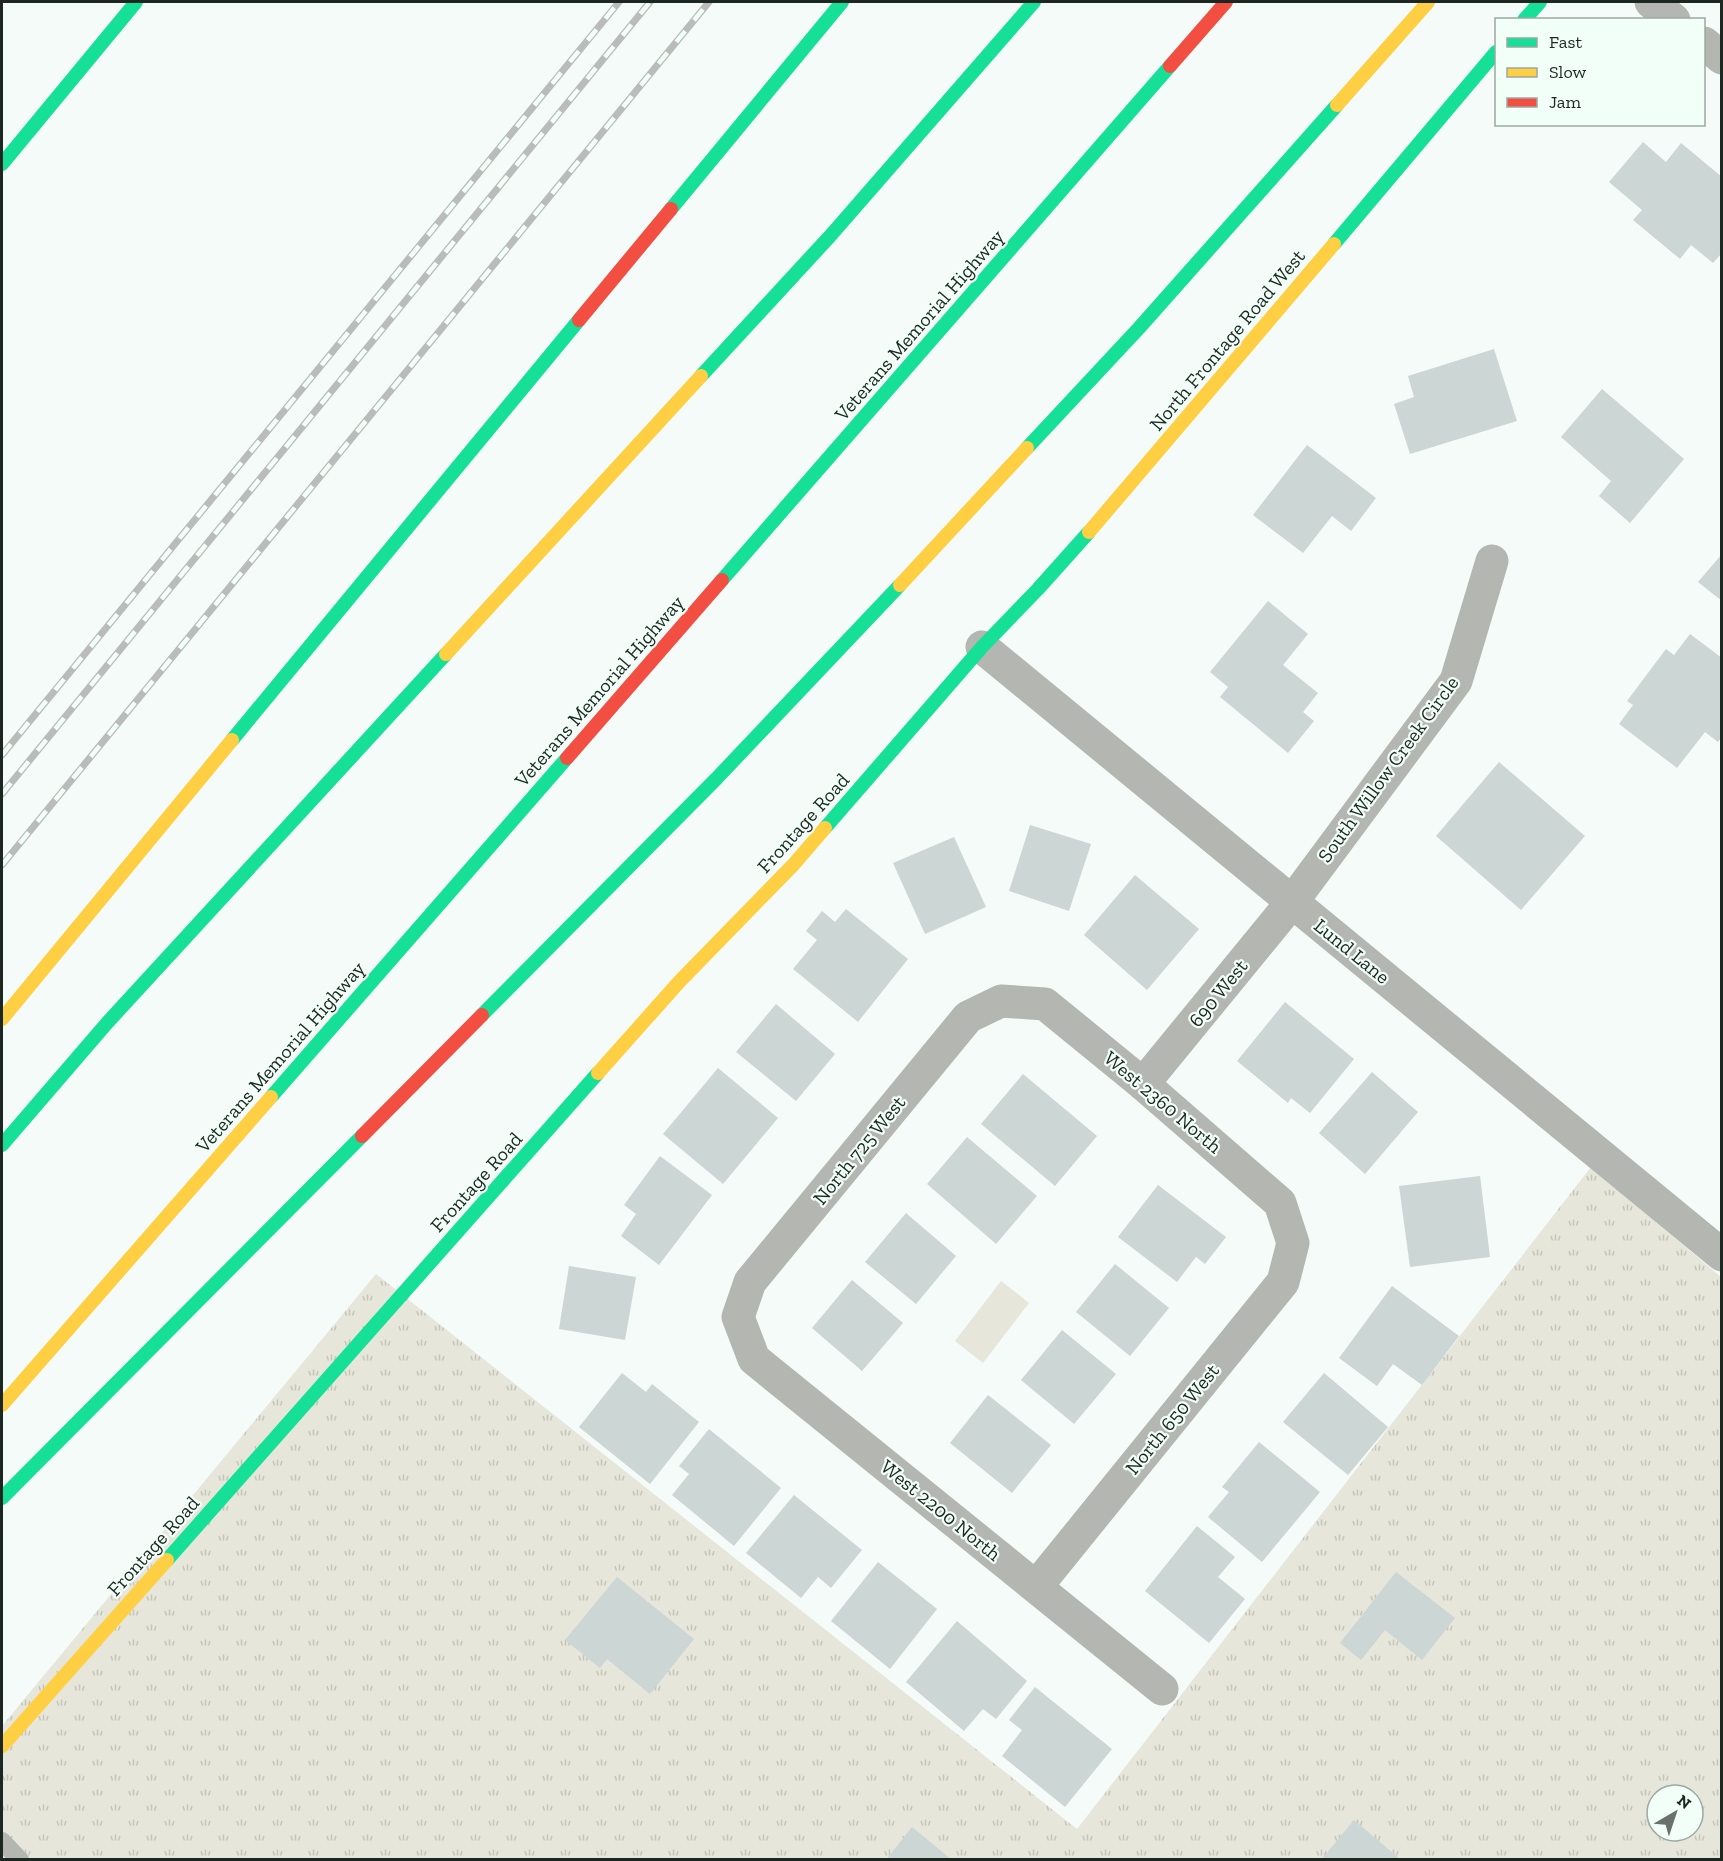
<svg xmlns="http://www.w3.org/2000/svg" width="1723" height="1861" font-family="'Zilla Slab',serif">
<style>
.grass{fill:url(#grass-tufts);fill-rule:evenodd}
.garden{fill:#e6e6da}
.building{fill:#cbd6d5}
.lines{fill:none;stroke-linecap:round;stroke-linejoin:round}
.lane{stroke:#b4b6b2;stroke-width:18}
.street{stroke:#b4b6b2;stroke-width:33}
.fast{stroke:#16e098;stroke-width:14}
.slow{stroke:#ffcf43;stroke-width:14}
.jam{stroke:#f24e42;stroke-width:14}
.rail-casing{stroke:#b9bcba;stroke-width:7}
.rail{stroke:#f2fef8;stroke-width:4.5;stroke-dasharray:14;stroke-linecap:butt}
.labels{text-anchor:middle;stroke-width:4.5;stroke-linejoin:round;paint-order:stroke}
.street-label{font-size:20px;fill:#1c2722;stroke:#f2fef8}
</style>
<defs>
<pattern id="grass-tufts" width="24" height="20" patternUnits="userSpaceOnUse" patternTransform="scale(1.5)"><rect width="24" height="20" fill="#e6e6da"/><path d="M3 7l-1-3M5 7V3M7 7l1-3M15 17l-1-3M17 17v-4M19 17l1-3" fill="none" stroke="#c5c5bb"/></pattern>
</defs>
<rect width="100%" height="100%" fill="#f5fbf8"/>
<path class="grass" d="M 1591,1167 L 1721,1277 L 1722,1855 L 1720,1859 L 2,1860 L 2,1726 L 376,1274 L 1077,1829 ZM 1657,1795 L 1693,1795 L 1693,1831 L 1657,1831 Z"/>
<path class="garden" d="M 1001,1281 L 1029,1303 L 983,1363 L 955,1341 Z"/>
<g class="building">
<path d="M 1643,142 L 1666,162 L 1681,143 L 1722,177 L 1722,253 L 1713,263 L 1691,245 L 1680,259 L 1633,220 L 1642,210 L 1609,182 Z"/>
<path d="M 1494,349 L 1517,421 L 1410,454 L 1394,404 L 1414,397 L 1408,376 Z"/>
<path d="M 1602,389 L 1684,459 L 1630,523 L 1599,496 L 1611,481 L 1561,437 Z"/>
<path d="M 1307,445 L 1376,498 L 1351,531 L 1332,516 L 1303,553 L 1253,515 Z"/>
<path d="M 1722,554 L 1722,601 L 1698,582 Z"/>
<path d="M 1268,601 L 1308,634 L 1283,665 L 1318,693 L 1303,712 L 1314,721 L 1288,753 L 1220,697 L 1228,687 L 1210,672 Z"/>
<path d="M 1690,634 L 1722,658 L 1722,737 L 1718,742 L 1705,732 L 1677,768 L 1619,724 L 1633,705 L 1627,701 L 1666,649 L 1674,655 Z"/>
<path d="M 1499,762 L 1585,836 L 1521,910 L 1436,836 Z"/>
<path d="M 1030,825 L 1091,844 L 1069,911 L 1009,891 Z"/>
<path d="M 954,837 L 986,907 L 925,934 L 893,863 Z"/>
<path d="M 1135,875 L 1199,929 L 1147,990 L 1084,935 Z"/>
<path d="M 846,909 L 908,959 L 858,1022 L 793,969 L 817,940 L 806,931 L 822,911 L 835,922 Z"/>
<path d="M 1285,1002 L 1354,1059 L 1310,1113 L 1291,1098 L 1288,1103 L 1237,1061 Z"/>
<path d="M 776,1004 L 835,1054 L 796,1101 L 736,1052 Z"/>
<path d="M 718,1068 L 778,1118 L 723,1184 L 663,1134 Z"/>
<path d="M 1372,1072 L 1418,1112 L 1365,1174 L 1319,1133 Z"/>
<path d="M 1023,1074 L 1097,1136 L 1055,1186 L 981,1124 Z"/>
<path d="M 967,1137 L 1037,1196 L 996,1244 L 927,1184 Z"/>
<path d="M 660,1156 L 712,1195 L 659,1265 L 621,1236 L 636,1214 L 624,1205 Z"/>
<path d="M 1480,1176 L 1490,1257 L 1410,1267 L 1399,1186 Z"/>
<path d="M 1158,1185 L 1226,1237 L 1205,1264 L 1196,1257 L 1177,1282 L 1118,1237 Z"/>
<path d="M 906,1213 L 956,1256 L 916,1304 L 865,1262 Z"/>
<path d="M 1115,1264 L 1169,1308 L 1130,1356 L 1076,1312 Z"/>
<path d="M 569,1266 L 636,1277 L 625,1340 L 559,1329 Z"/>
<path d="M 852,1280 L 903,1323 L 862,1371 L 812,1328 Z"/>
<path d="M 1392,1286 L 1459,1336 L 1422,1385 L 1393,1364 L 1377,1386 L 1339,1358 Z"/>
<path d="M 1062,1330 L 1116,1374 L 1074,1424 L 1021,1380 Z"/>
<path d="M 622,1373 L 646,1392 L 652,1384 L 699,1422 L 650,1484 L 579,1427 Z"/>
<path d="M 1324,1373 L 1388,1427 L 1348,1475 L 1283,1422 Z"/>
<path d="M 988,1395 L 1051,1445 L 1012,1493 L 950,1443 Z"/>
<path d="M 709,1429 L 781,1488 L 734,1546 L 672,1495 L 689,1474 L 679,1466 Z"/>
<path d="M 1259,1442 L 1320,1492 L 1262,1562 L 1208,1517 L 1229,1492 L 1222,1487 Z"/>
<path d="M 794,1495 L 862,1550 L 831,1588 L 818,1577 L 801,1598 L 746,1553 Z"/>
<path d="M 1197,1526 L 1235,1557 L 1218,1577 L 1245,1599 L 1209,1643 L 1145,1591 Z"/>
<path d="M 878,1562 L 937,1609 L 890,1669 L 831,1621 Z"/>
<path d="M 1396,1572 L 1455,1618 L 1422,1660 L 1385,1630 L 1361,1660 L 1340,1643 Z"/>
<path d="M 617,1577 L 694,1639 L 650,1694 L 607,1659 L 600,1668 L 565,1640 Z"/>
<path d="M 957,1621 L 1027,1681 L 996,1719 L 983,1709 L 964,1731 L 906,1682 Z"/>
<path d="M 1035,1687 L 1112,1749 L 1065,1807 L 1002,1756 L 1022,1730 L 1009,1720 Z"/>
<path d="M 1354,1820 L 1401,1860 L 1321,1860 Z"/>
<path d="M 912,1827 L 952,1860 L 886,1860 Z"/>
</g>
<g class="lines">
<path class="lane" d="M 2,1841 L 20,1860"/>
<g class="street">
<path d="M 1651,2 L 1674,20"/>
<path d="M 1704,43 L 1722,58"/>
<path d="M 982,647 L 1722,1255"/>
<path d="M 1143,1084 L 1292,902 L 1456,681 L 1492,561"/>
<path d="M 1036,1587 L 1283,1282 L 1293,1243 L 1280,1203 L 1143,1084 L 1045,1004 L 1001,1001 L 968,1017 L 750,1282 L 738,1317 L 754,1359 L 1162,1689"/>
</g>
<g class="fast">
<path d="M 1524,20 L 1540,2"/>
<path d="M 2,164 L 136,2"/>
<path d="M 671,209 L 842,2"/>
<path d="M 1334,244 L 1496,52"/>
<path d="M 701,376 L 831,235 L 1034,2"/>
<path d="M 1027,448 L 1139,328 L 1337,105"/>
<path d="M 722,580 L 1170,66"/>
<path d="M 232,740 L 579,320"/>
<path d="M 825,828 L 982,647 L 1038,589 L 1089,532"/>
<path d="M 482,1015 L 717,778 L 900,585"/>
<path d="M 271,1097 L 567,758"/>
<path d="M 2,1145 L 107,1023 L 446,654"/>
<path d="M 2,1498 L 362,1136"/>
<path d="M 167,1560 L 598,1073"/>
</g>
<g class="slow">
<path d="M 1337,105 L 1428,2"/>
<path d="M 1089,532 L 1334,244"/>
<path d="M 900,585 L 1027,448"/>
<path d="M 446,654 L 701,376"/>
<path d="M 2,1019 L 232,740"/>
<path d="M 598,1073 L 679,982 L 794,864 L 825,828"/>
<path d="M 2,1405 L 271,1097"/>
<path d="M 2,1746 L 167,1560"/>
</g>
<g class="jam">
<path d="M 1170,66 L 1226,2"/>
<path d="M 579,320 L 671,209"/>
<path d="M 567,758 L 722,580"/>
<path d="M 362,1136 L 482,1015"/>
</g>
<defs>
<g id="rail">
<path d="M 2,755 L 619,2"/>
<path d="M 2,794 L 650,2"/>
<path d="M 2,865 L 709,2"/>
</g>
</defs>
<use href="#rail" class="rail-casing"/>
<use href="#rail" class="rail"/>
</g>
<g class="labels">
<g class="street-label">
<text transform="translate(919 325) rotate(-49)" y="7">Veterans Memorial Highway</text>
<text transform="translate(1227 340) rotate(-50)" y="7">North Frontage Road West</text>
<text transform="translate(599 691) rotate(-49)" y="7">Veterans Memorial Highway</text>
<text transform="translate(1388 769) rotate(-54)" y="7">South Willow Creek Circle</text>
<text transform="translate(803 823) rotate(-48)" y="7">Frontage Road</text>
<text transform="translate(1352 951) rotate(39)" y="7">Lund Lane</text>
<text transform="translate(1218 993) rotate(-51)" y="7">690 West</text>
<text transform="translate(280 1057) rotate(-49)" y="7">Veterans Memorial Highway</text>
<text transform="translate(1163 1102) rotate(40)" y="7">West 2360 North</text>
<text transform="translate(859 1150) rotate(-51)" y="7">North 725 West</text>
<text transform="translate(476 1182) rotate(-48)" y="7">Frontage Road</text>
<text transform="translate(1172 1419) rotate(-51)" y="7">North 650 West</text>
<text transform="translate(941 1510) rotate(39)" y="7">West 2200 North</text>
<text transform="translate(153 1546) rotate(-48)" y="7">Frontage Road</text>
</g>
</g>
<rect width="1723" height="1861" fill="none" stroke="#1c2722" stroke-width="6"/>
<rect x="1495" y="18" width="210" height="108" fill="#f2fef8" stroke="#9ca8a2" stroke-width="1.5"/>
<rect x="1507" y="38" width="30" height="9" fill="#16e098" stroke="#9ca8a2" stroke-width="1.5"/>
<text x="1549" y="48" font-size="18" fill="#1c2722">Fast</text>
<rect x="1507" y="68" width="30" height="9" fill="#ffcf43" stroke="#9ca8a2" stroke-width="1.5"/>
<text x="1549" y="78" font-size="18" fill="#1c2722">Slow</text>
<rect x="1507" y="98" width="30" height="9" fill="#f24e42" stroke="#9ca8a2" stroke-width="1.5"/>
<text x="1549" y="108" font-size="18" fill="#1c2722">Jam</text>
<g transform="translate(1675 1813) rotate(39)"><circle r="28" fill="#f2fef8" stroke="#9ca8a2" stroke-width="1.5"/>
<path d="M0-4.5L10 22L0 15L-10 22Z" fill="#68716d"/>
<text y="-9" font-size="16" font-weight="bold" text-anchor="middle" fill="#1c2722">N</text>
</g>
</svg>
